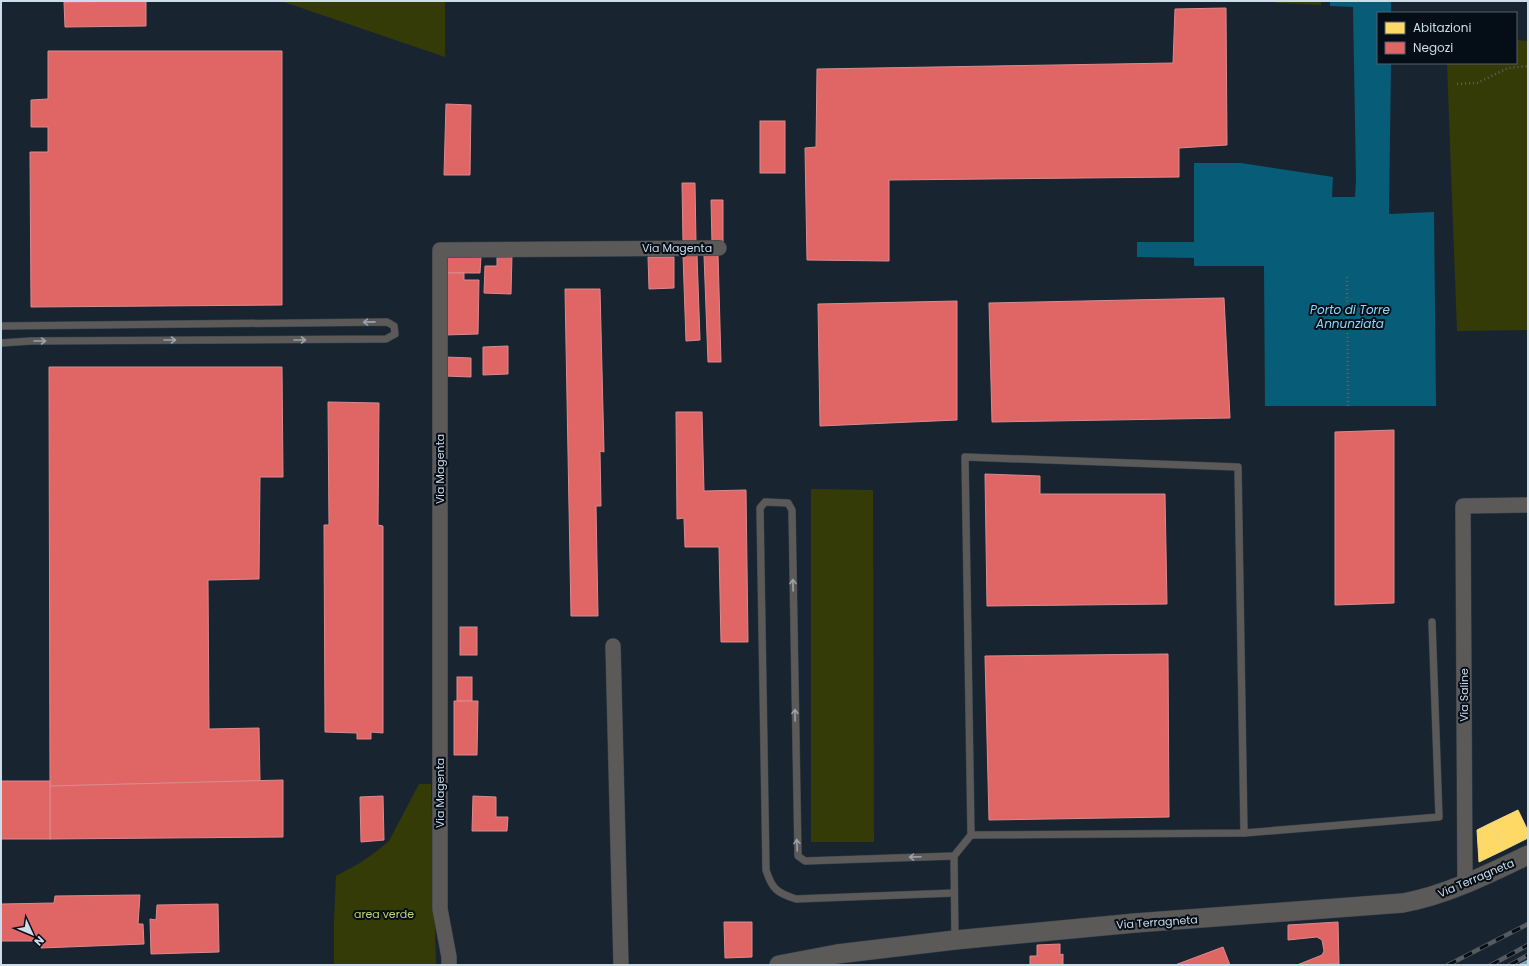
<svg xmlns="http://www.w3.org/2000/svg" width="1529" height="966" font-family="Poppins,sans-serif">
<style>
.green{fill:#353b07}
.water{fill:#075d78}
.homes{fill:#ffd966;stroke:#f0da8e}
.shops{fill:#e06666;stroke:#db8a8e}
.public{fill:#76a5af;stroke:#90b6c1}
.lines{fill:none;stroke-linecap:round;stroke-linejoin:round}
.service-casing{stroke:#37424b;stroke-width:8}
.minor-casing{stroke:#37424b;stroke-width:16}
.tertiary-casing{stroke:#37424b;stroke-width:20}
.path{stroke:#616162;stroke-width:2.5;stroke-dasharray:1 3;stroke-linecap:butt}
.service{stroke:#5c5959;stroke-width:7}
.minor{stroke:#5c5959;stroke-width:15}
.tertiary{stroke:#5c5959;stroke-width:19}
.rail-casing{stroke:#565b5f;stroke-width:4.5}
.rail{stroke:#050e17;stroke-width:3;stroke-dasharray:9;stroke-linecap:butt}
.oneway{stroke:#9ba2a9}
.labels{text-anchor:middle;stroke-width:4;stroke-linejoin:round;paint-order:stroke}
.street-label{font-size:11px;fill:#ceddea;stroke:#050e17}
.park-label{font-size:11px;fill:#c5d073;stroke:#050e17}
.water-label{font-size:12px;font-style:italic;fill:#88dbfe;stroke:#050e17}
</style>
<rect width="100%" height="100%" fill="#182530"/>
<g class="green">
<path d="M 281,1 L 445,1 L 445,57 Z"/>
<path d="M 1266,1 L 1321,1 L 1321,5 L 1279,3 Z"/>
<path d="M 1516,40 L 1528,41 L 1528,330 L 1457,331 L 1447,63 L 1516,63 Z"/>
<path d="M 811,489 L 873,490 L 874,842 L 811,842 Z"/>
<path d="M 419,784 L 431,784 L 436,965 L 334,965 L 334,922 L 336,876 L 360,863 L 377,851 L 389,841 Z"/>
</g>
<path class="water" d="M 1330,1 L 1391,1 L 1391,13 L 1378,13 L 1378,63 L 1391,63 L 1389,214 L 1434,212 L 1436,406 L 1265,406 L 1264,266 L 1194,266 L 1194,258 L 1137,257 L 1137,242 L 1194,242 L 1194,163 L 1241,163 L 1333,177 L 1332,197 L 1355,197 L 1356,180 L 1353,7 L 1330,6 Z"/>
<g class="homes">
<path d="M 1518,810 L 1528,831 L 1528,838 L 1504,850 L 1491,823 Z"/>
<path d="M 1491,823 L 1504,850 L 1479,862 L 1477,830 Z"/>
</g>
<g class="shops">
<path d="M 146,1 L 146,26 L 65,27 L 64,2 Z"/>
<path d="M 1226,8 L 1227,145 L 1179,148 L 1179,177 L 889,180 L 889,261 L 807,260 L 805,148 L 816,147 L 817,69 L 1173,63 L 1175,9 Z"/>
<path d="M 48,51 L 282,51 L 282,305 L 31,307 L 30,152 L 48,152 L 48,127 L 31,127 L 31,100 L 48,99 Z"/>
<path d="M 446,104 L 471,105 L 470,175 L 444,175 Z"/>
<rect x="760" y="121" width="25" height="52"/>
<path d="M 682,183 L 695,183 L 696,243 L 683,243 Z"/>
<path d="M 711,200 L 723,200 L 723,243 L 712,244 Z"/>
<path d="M 445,254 L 481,256 L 480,273 L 445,273 Z"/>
<path d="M 718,254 L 721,362 L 708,362 L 704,255 Z"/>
<path d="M 497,255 L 512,255 L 511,294 L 484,293 L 485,266 L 497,266 Z"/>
<path d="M 683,255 L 697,255 L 700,340 L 686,341 Z"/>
<path d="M 648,257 L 674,257 L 674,288 L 649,289 Z"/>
<path d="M 445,273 L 464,273 L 464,280 L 479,280 L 478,334 L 445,335 Z"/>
<path d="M 565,289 L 600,289 L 604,452 L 600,451 L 601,506 L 596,506 L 598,616 L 571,616 Z"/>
<path d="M 1224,298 L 1230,418 L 992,422 L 989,303 Z"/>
<path d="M 957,301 L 957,420 L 820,426 L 818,304 Z"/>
<path d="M 508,346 L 508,374 L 483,375 L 483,347 Z"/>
<path d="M 445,357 L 471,358 L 471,377 L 445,376 Z"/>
<path d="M 49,367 L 282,367 L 283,477 L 260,477 L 259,579 L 208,580 L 209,729 L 259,728 L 260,781 L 50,786 Z"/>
<path d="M 328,402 L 379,403 L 378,525 L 383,526 L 383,733 L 371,732 L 371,739 L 357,739 L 357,733 L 325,732 L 324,525 L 329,525 Z"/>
<path d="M 676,412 L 702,412 L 704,491 L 746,490 L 748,642 L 721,642 L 719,547 L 685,547 L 684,518 L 677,519 Z"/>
<path d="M 1394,430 L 1394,603 L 1335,605 L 1335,432 Z"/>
<path d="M 985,474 L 1040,476 L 1040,494 L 1165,494 L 1167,604 L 987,606 Z"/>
<rect x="460" y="627" width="17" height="28"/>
<path d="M 1168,654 L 1169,817 L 989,820 L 985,656 Z"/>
<rect x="457" y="677" width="15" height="24"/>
<path d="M 454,701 L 478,701 L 477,755 L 454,755 Z"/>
<path d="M 283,780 L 283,837 L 50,839 L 50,786 Z"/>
<rect x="1" y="781" width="49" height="58"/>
<path d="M 383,796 L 384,840 L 361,842 L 360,797 Z"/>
<path d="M 473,796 L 496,797 L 496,817 L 508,817 L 507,831 L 472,831 Z"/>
<path d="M 140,895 L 138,924 L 143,924 L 144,944 L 41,948 L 41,941 L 1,941 L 1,904 L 54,903 L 55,896 Z"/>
<path d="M 218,904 L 219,952 L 151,954 L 150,919 L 156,920 L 157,905 Z"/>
<path d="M 724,922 L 752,922 L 752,957 L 725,958 Z"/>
<path d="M 1338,922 L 1339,964 L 1297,965 L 1322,955 L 1324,951 L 1322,940 L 1317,937 L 1288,940 L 1288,925 Z"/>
<path d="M 1060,944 L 1060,955 L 1063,954 L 1063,965 L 1030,965 L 1030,956 L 1037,956 L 1037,945 Z"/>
<path d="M 1223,947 L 1230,965 L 1175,965 Z"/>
</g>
<path class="public" d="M 1528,960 L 1528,965 L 1518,965 Z"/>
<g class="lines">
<defs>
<g id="service">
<path d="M 1,326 L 387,322 L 394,326 L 395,334 L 386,339 L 31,341 L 1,343"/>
<path d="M 1244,833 L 1439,817 L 1432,622"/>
<path d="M 954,856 L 805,861 L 798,856 L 792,510 L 788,503 L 765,502 L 760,508 L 766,870 C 772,889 777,893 796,899 L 954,893"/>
<path d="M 955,939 L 954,856 L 971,835 L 965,457 L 1238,467 L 1244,833 L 971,835"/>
</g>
<g id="minor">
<path d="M 613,646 L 621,965"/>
<path d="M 1465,884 L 1463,506 L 1528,505"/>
<path d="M 449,965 L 449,957 L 440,909 L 440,250 L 719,248"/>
</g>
<path id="tertiary" d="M 779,965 L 837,954 L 955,940 L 1135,923 L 1403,903 C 1447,895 1488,874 1528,855"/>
</defs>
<use href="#service" class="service-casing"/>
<use href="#minor" class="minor-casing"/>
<use href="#tertiary" class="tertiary-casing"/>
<g class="path">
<path d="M 1457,84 L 1477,83 L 1508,68 L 1528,66"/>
<path d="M 1347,277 L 1348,406"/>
</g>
<use href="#service" class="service"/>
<use href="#minor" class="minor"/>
<use href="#tertiary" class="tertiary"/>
<defs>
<g id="rail">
<path d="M 1448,965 L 1528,924"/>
<path d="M 1491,965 L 1528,945"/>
<path d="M 1510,965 L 1528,955"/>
</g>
</defs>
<use href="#rail" class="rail-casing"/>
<use href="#rail" class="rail"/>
</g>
<defs><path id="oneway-shaft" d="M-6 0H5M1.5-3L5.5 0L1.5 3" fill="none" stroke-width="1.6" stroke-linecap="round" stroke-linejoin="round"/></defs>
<g class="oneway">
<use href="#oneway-shaft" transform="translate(369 322) rotate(179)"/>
<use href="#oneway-shaft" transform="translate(170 340)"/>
<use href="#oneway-shaft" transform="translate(300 340)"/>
<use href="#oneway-shaft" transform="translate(40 341)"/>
<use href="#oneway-shaft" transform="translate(793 585) rotate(-91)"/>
<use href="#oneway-shaft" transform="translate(795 715) rotate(-91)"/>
<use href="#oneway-shaft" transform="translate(797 845) rotate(-93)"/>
<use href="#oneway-shaft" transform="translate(915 857) rotate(178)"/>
</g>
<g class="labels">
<g class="street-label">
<text x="677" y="252">Via Magenta</text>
<text transform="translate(440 469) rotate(-90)" y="4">Via Magenta</text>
<text transform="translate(1464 695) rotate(-90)" y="4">Via Saline</text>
<text transform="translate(440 793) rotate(-90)" y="4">Via Magenta</text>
<text transform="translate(1476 878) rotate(-23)" y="4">Via Terragneta</text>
<text transform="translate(1157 922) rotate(-4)" y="4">Via Terragneta</text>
</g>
<g class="park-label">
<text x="384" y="918">area verde</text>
</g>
<g class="water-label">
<text x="1350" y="314">Porto di Torre<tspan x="1350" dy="14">Annunziata</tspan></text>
</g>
</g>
<rect width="1529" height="966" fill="none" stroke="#ceddea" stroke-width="4"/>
<rect x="1377" y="12" width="140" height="52" fill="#050e17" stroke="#55616b"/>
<rect x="1385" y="22" width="20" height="12" fill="#ffd966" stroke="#55616b"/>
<text x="1413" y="32" font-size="12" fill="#ceddea">Abitazioni</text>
<rect x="1385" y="42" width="20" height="12" fill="#e06666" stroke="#55616b"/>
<text x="1413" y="52" font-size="12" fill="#ceddea">Negozi</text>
<g transform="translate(32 934) rotate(134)" stroke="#050e17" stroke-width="3" paint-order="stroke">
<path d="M0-3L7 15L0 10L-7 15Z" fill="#ceddea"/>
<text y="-6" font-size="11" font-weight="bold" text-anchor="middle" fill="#ceddea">N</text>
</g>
</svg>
